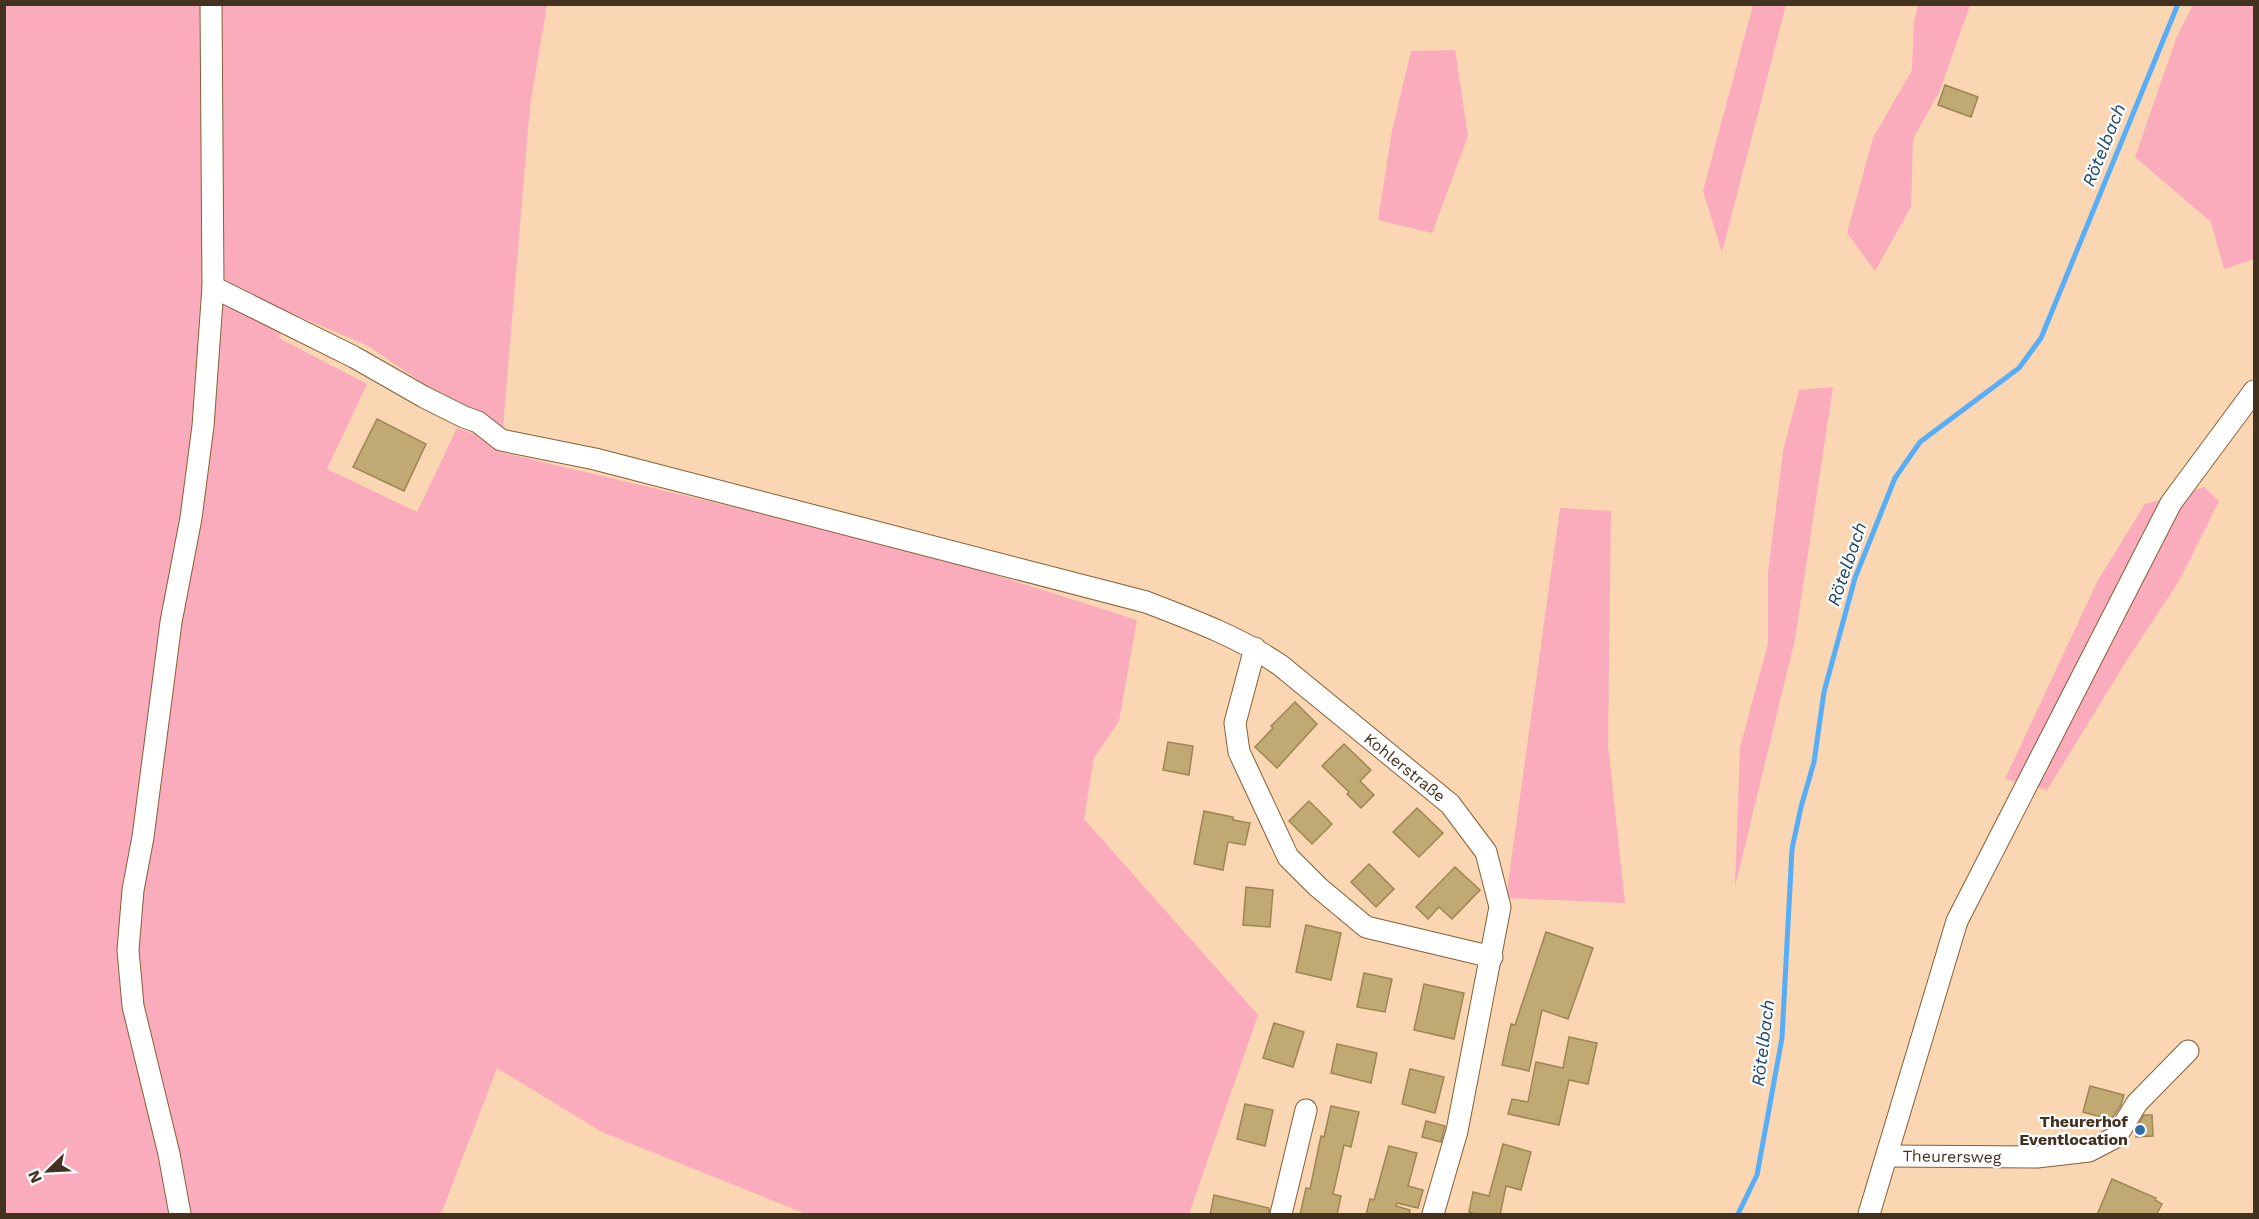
<svg xmlns="http://www.w3.org/2000/svg" width="2259" height="1219" font-family="'Work Sans',sans-serif">
<style>
.green{fill:#faacbc;fill-rule:evenodd}
.lines{fill:none;stroke-linecap:round;stroke-linejoin:round}
.stream{stroke:#57aef6;stroke-width:5}
.building{fill:#c1a974;stroke:#9d8651;stroke-width:1.5}
.minor-casing{stroke:#855f35;stroke-width:23}
.minor{stroke:#fff;stroke-width:21}
.poi-dot{fill:#2c6fa4;stroke:#fefefe;stroke-width:2}
.labels{text-anchor:middle;stroke-width:4.5;stroke-linejoin:round;paint-order:stroke}
.street-label{font-size:16px;fill:#443221;stroke:#fefefe}
.poi-label{font-size:16px;font-weight:bold;fill:#443221;stroke:#fefefe;text-anchor:end}
.water-label{font-size:18px;font-style:italic;fill:#18456a;stroke:#fefefe}
</style>
<rect width="100%" height="100%" fill="#fad6b3"/>
<g class="green">
<path d="M 5,5 L 547,5 L 530,106 L 501,452 L 805,524 L 964,565 L 1137,620 L 1119,721 L 1094,758 L 1084,819 L 1258,1015 L 1189,1214 L 806,1214 L 602,1132 L 497,1068 L 441,1214 L 5,1214 ZM 287,311 L 368,346 L 442,396 L 492,418 L 484,437 L 457,428 L 417,512 L 327,469 L 367,384 L 279,338 Z"/>
<path d="M 1753,5 L 1786,5 L 1722,252 L 1703,191 Z"/>
<path d="M 1918,5 L 1970,5 L 1940,90 L 1913,139 L 1911,207 L 1875,271 L 1847,233 L 1873,138 L 1912,70 L 1914,23 Z"/>
<path d="M 2193,5 L 2254,5 L 2254,259 L 2224,269 L 2211,222 L 2135,157 L 2177,36 Z"/>
<path d="M 1455,50 L 1468,136 L 1432,233 L 1378,220 L 1392,131 L 1411,51 Z"/>
<path d="M 1833,387 L 1795,639 L 1735,887 L 1740,747 L 1768,644 L 1768,573 L 1783,451 L 1799,390 Z"/>
<path d="M 2204,487 L 2219,501 L 2179,581 L 2127,660 L 2047,790 L 2005,779 L 2098,580 L 2145,504 Z"/>
<path d="M 1560,508 L 1611,511 L 1608,745 L 1625,903 L 1506,898 Z"/>
</g>
<g class="lines">
<path class="stream" d="M 1738,1214 L 1757,1175 L 1782,1038 L 1792,849 L 1801,807 L 1814,762 L 1824,692 L 1855,578 L 1895,478 L 1920,442 L 2019,368 L 2041,338 L 2178,4"/>
</g>
<g class="building">
<path d="M 1945,85 L 1978,97 L 1971,117 L 1938,105 Z"/>
<path d="M 377,419 L 426,444 L 404,491 L 353,467 Z"/>
<path d="M 1295,702 L 1317,724 L 1277,768 L 1255,747 L 1273,728 L 1271,726 Z"/>
<path d="M 1168,742 L 1193,746 L 1189,775 L 1163,770 Z"/>
<path d="M 1344,744 L 1371,770 L 1360,781 L 1374,795 L 1361,808 L 1347,794 L 1349,792 L 1322,766 Z"/>
<path d="M 1309,801 L 1332,824 L 1312,844 L 1289,821 Z"/>
<path d="M 1417,808 L 1443,833 L 1419,857 L 1393,832 Z"/>
<path d="M 1204,811 L 1233,817 L 1233,820 L 1250,823 L 1245,845 L 1228,842 L 1223,870 L 1194,864 Z"/>
<path d="M 1369,864 L 1394,889 L 1376,907 L 1351,882 Z"/>
<path d="M 1455,867 L 1480,890 L 1452,919 L 1439,907 L 1428,919 L 1416,907 Z"/>
<path d="M 1246,887 L 1273,890 L 1270,927 L 1243,925 Z"/>
<path d="M 1306,925 L 1341,933 L 1331,980 L 1296,972 Z"/>
<path d="M 1546,932 L 1593,948 L 1568,1019 L 1542,1010 L 1529,1071 L 1502,1065 L 1511,1024 L 1515,1025 Z"/>
<path d="M 1364,973 L 1392,979 L 1385,1012 L 1357,1007 Z"/>
<path d="M 1424,984 L 1464,993 L 1454,1039 L 1414,1030 Z"/>
<path d="M 1274,1023 L 1304,1032 L 1293,1067 L 1263,1058 Z"/>
<path d="M 1569,1037 L 1597,1043 L 1588,1084 L 1569,1080 L 1559,1125 L 1508,1114 L 1512,1099 L 1528,1102 L 1536,1062 L 1563,1068 Z"/>
<path d="M 1337,1044 L 1377,1053 L 1371,1083 L 1331,1073 Z"/>
<path d="M 1410,1069 L 1444,1077 L 1435,1113 L 1402,1104 Z"/>
<path d="M 2090,1086 L 2124,1095 L 2121,1105 L 2111,1120 L 2083,1112 Z"/>
<path d="M 1245,1104 L 1273,1110 L 1265,1146 L 1237,1139 Z"/>
<path d="M 1331,1106 L 1359,1112 L 1351,1147 L 1344,1145 L 1333,1194 L 1341,1196 L 1337,1215 L 1300,1215 L 1306,1188 L 1310,1189 L 1321,1136 L 1324,1137 Z"/>
<path d="M 2144,1115 L 2152,1115 L 2153,1136 L 2136,1137 L 2136,1129 Z"/>
<path d="M 1426,1121 L 1445,1126 L 1441,1142 L 1422,1137 Z"/>
<path d="M 1503,1144 L 1531,1152 L 1521,1190 L 1506,1186 L 1500,1215 L 1478,1215 L 1469,1212 L 1473,1192 L 1489,1196 Z"/>
<path d="M 1389,1146 L 1417,1153 L 1408,1186 L 1423,1190 L 1418,1208 L 1397,1203 L 1396,1206 L 1410,1210 L 1409,1215 L 1366,1215 L 1370,1199 L 1374,1200 Z"/>
<path d="M 2112,1179 L 2156,1198 L 2155,1200 L 2162,1204 L 2156,1215 L 2097,1215 Z"/>
<path d="M 1214,1195 L 1269,1208 L 1269,1215 L 1210,1215 Z"/>
</g>
<g class="lines">
<defs>
<g id="minor">
<path d="M 213,287 L 354,357 L 424,397 L 464,417 L 478,422 L 501,440 L 595,459 L 1146,602 C 1193,620 1239,637 1280,665 L 1450,804 L 1486,852 L 1500,907 L 1457,1131 L 1433,1214"/>
<path d="M 1255,648 L 1235,723 L 1239,752 L 1288,857 L 1318,887 L 1366,927 L 1492,957"/>
<path d="M 1887,1156 L 2037,1157 L 2089,1151 L 2116,1137 L 2137,1103 L 2188,1051"/>
<path d="M 180,1214 L 169,1154 L 133,1006 L 128,950 L 133,890 L 143,837 L 171,622 L 191,518 L 203,426 L 213,287 L 211,4"/>
<path d="M 1281,1214 L 1306,1110"/>
<path d="M 1869,1214 L 1957,921 L 2171,503 L 2254,391"/>
</g>
</defs>
<use href="#minor" class="minor-casing"/>
<use href="#minor" class="minor"/>
</g>
<circle class="poi-dot" cx="2140" cy="1130" r="6"/>
<g class="labels">
<g class="street-label">
<text transform="translate(1405 767) rotate(39)" y="6">Kohlerstraße</text>
<text transform="translate(1952 1156) rotate(1)" y="6">Theurersweg</text>
</g>
<g class="poi-label">
<text x="2128" y="1127">Theurerhof<tspan x="2128" dy="18">Eventlocation</tspan></text>
</g>
<g class="water-label">
<text transform="translate(2104 145) rotate(-68)" y="6">Rötelbach</text>
<text transform="translate(1847 564) rotate(-71)" y="6">Rötelbach</text>
<text transform="translate(1763 1043) rotate(-83)" y="6">Rötelbach</text>
</g>
</g>
<rect width="2259" height="1219" fill="none" stroke="#443221" stroke-width="12"/>
<g transform="translate(48 1171) rotate(246)" stroke="#fefefe" stroke-width="4.5" paint-order="stroke">
<path d="M0-4.5L10 22L0 15L-10 22Z" fill="#443221"/>
<text y="-9" font-size="16" font-weight="bold" text-anchor="middle" fill="#443221">N</text>
</g>
</svg>
